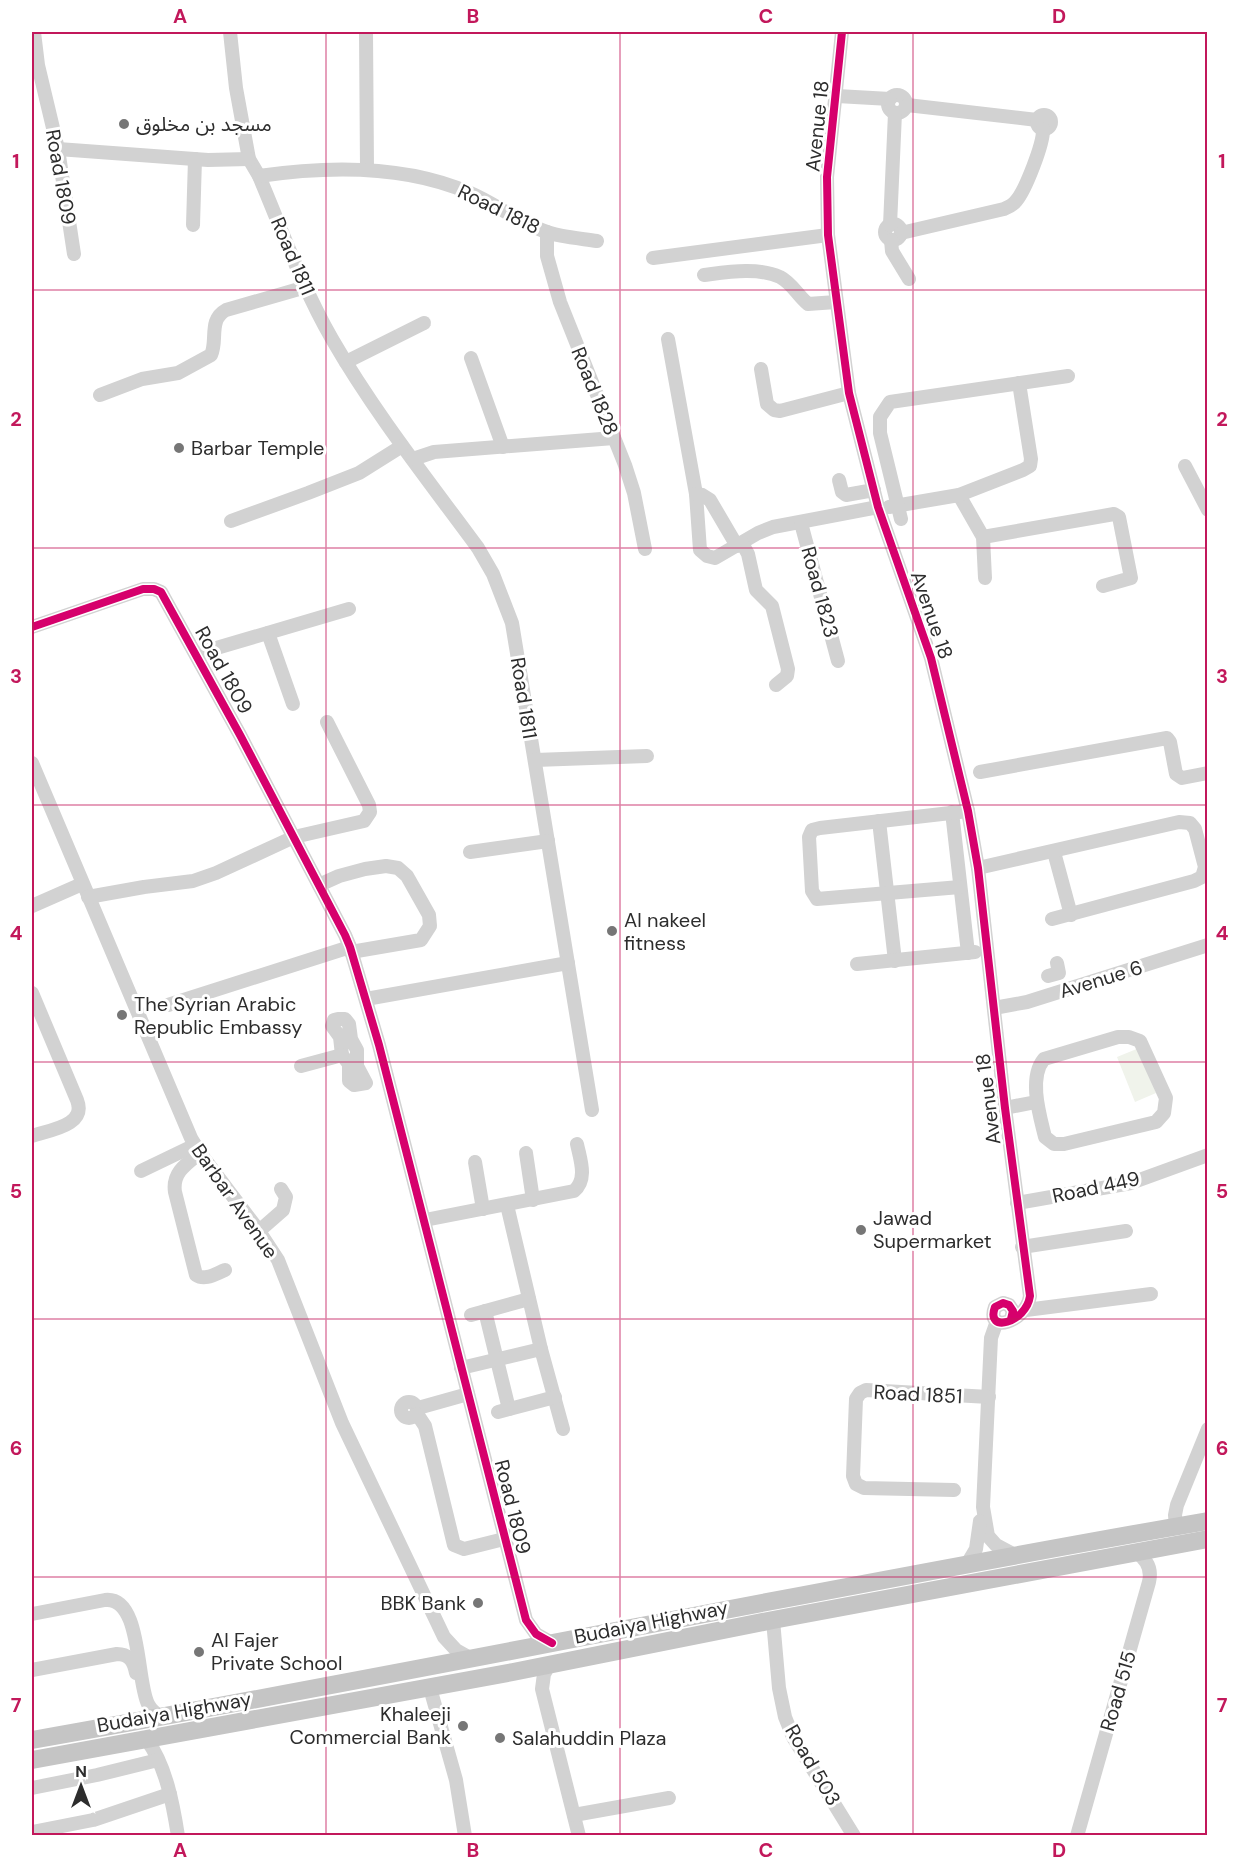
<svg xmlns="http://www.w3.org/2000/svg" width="1239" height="1867" font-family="'DM Sans','Noto Sans Arabic',sans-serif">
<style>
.green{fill:#f0f3eb}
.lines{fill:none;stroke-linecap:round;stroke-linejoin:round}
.minor{stroke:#d2d2d2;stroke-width:14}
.major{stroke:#c5c5c5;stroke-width:18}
.cycleway-casing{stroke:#fff;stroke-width:11}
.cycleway{stroke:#d6006c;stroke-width:8}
.grid{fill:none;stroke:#c2185b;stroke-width:1.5;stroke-opacity:0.55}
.poi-dot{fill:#767676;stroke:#fff;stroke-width:2}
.labels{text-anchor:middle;stroke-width:6;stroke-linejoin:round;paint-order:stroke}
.poi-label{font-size:20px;fill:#2d2d2d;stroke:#fff;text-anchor:start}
.street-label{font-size:20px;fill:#2d2d2d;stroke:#fff}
.neatline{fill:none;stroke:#c2185b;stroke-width:2}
.grid-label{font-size:20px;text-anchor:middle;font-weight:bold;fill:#c2185b}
</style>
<rect width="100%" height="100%" fill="#fff"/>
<path class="green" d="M 1139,1048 L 1156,1093 L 1135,1102 L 1117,1057 Z"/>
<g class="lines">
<g class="minor">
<path d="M 34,32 L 38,65 L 58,149 L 74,254"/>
<path d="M 230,32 L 236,88 L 249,159 L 259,176 C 282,230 302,287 332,339 C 374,412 428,480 478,548 L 493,574 L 512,623 L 592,1110"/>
<path d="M 366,32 L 367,169"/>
<path d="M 842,32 L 827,177 L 828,235 L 849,393 L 878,507 L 931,658 L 968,811 L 978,868 L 1005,1108 L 1030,1296 C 1026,1323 985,1334 995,1307 L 1003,1303 L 1009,1305 L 1013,1311 L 1011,1319"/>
<circle cx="897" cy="104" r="9"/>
<path d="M 837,96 L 890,99"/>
<path d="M 907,105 L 1037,120"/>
<circle cx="1044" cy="122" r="7"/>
<path d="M 58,149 L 208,160 L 249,159"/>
<path d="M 259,176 C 327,166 406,165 470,193 C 494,203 515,220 539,229 C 557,237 577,238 597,241"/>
<circle cx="893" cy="232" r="8"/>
<path d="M 193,225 L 195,159"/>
<path d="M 890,225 L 895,113"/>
<path d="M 547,232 L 547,256 L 560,302 L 625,465 L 634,493 L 645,549"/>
<path d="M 901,233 L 1004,209 C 1009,207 1013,205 1016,201 C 1025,191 1044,143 1043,129"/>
<path d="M 891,240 L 892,251 L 909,279"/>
<path d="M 653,258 L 828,235"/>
<path d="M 704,275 C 728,272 758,267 780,277 C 792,283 798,296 808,304 L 836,302"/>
<path d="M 668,339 L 696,494 L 700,550 L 707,556 L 715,558 L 758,533 L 773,527 L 878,507"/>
<path d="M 471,358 L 503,447"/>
<path d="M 346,362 L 424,323"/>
<path d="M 761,369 L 767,404 L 774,410 L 780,411 L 849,393"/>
<path d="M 100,395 L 142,379 L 178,373 L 211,355 C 218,340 208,320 226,310 L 306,287"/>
<path d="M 413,459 L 434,452 L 614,438"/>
<path d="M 1185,466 L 1208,510"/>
<path d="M 839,480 L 842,492 L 846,495 L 874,490"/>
<path d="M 696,494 L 702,495 L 710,500 L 737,546"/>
<path d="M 959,495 L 983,537 L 985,578"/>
<path d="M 889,507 L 959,495 L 1023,470 L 1030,466 L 1031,459 L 1019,383"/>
<path d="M 901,519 L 880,433 L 880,417 L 890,402 L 1068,376"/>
<path d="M 231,521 L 308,493 L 359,473 L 402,446"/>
<path d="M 801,523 L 838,661"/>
<path d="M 983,537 L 1114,514 L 1119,517 L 1131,578 L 1103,586"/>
<path d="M 742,543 L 748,554 L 756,590 L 772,606 L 788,669 L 787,676 L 776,685"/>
<path d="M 32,627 L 143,589 L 154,589 L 161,592 L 240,735 L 345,935 L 350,947 L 379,1045 L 526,1620 L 536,1634 L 552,1643"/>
<path d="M 268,633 L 293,704"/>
<path d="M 196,654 L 349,609"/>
<path d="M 535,760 L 647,756"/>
<path d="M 32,763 L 191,1138 L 200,1153 L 259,1231 L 278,1260 L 342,1423 L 444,1637 L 456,1650 L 472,1659"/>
<path d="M 980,772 L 1167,738 L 1170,742 L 1176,774 L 1182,778 L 1208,773"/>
<path d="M 952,812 L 968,953"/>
<path d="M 879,821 L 895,961"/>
<path d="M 470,852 L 548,841"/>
<path d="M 1054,852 L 1071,915"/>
<path d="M 978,868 L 1179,822 L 1190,823 L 1195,829 L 1205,867 L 1202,877 L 1194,881 L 1052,919"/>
<path d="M 319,885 L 339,876 L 365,869 L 386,866 L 398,868 L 407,876 L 429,915 L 430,926 L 421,940 L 351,952"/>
<path d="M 960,887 L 817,899 L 812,891 L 809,837 L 812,830 L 820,828 L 968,811"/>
<path d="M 88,897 L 144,887 L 193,881 L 216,873 L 294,837 L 364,821 L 370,812 L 369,805 L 327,722"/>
<path d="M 32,906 L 82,884"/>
<path d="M 857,964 L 975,952"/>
<path d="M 1048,976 L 1059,973 L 1057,963"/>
<path d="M 32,993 L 77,1100 C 87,1126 49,1130 32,1136"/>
<path d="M 366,999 L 568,963"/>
<path d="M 168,1005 L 350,947"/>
<path d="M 994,1008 L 1027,1002 L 1208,945"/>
<path d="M 338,1019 L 345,1019 L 349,1024 L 351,1039 L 357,1050 L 357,1066 L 366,1083 L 354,1085 L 349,1081 L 349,1064 L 342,1055 L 340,1037 L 332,1026 L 334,1020 Z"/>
<path d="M 1118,1037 L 1129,1037 L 1140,1041 L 1166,1098 L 1164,1113 L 1156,1122 L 1064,1144 L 1054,1144 L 1045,1137 C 1040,1116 1028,1078 1044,1059 Z"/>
<path d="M 301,1066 L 342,1055"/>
<path d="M 1005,1108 L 1036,1102"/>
<path d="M 200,1153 C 186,1164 172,1173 175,1192 L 196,1275 C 205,1281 215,1274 225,1270"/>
<path d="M 526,1153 L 533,1200"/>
<path d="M 475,1162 L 483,1209"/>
<path d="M 141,1171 L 195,1145"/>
<path d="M 1017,1203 L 1131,1183 L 1208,1155"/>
<path d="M 507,1205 L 541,1349 L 563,1429"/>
<path d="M 425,1220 L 574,1191 C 588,1179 580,1159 577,1144"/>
<path d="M 259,1231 L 283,1210 L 286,1197 L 281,1189"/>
<path d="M 1022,1247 L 1126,1231"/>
<path d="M 1026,1310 L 1151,1294"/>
<path d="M 485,1311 L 509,1409"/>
<path d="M 471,1315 L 529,1299"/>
<path d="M 997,1321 L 991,1338 L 983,1507 L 988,1536 L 996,1545 L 1015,1555"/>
<path d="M 461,1368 L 541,1349"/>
<circle cx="409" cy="1410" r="8"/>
<path d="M 418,1408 L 468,1394"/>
<path d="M 498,1412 L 555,1397"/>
<path d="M 417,1414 L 425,1426 L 454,1545 L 464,1549 L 504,1539"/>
<path d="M 954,1490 L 864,1488 L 856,1484 L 853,1476 L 856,1399 L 860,1393 L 866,1390 L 989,1397"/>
<path d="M 1176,1526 L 1175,1515 L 1177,1505 L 1208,1429"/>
<path d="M 967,1564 L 976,1549 L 980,1521"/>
<path d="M 32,1614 L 105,1600 C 142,1596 136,1681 148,1704 C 151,1710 156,1714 161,1717"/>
<path d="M 773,1620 L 779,1688 L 785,1717 L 793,1737 L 854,1836"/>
<path d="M 549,1665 L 544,1674 L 542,1689 L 579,1836"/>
<path d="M 32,1670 L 117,1654 C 130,1654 134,1662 136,1673"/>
<path d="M 430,1688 L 456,1780 L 465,1836"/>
<path d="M 147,1740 C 166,1766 173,1804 178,1836"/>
<path d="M 32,1788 L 97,1775 L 158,1760"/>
<path d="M 574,1815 L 669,1798"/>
<path d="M 32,1832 L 93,1820 L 170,1794"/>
<path d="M 1077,1836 L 1149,1582 C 1152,1569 1147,1559 1135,1552"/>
</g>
<g class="major">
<path d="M 32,1740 C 424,1671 815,1589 1208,1521"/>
<path d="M 32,1760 L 513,1672 L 773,1620 L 1208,1539"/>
</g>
<defs>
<g id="cycleway">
<path d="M 842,32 L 827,177 L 828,235 L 849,393 L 878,507 L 931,658 L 968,811 L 978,868 L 1005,1108 L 1030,1296 C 1026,1323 985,1334 995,1307 L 1003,1303 L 1009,1305 L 1013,1311 L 1011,1319"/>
<path d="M 32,627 L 143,589 L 154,589 L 161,592 L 240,735 L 345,935 L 350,947 L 379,1045 L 526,1620 L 536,1634 L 552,1643"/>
</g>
</defs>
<use href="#cycleway" class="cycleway-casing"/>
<use href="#cycleway" class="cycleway"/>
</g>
<path class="grid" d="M 326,32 L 326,1836M 620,32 L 620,1836M 913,32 L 913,1836M 32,290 L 1208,290M 32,548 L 1208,548M 32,805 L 1208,805M 32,1062 L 1208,1062M 32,1319 L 1208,1319M 32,1577 L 1208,1577"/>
<g class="poi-dot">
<circle cx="124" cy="124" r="6"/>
<circle cx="179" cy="448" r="6"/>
<circle cx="612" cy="931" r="6"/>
<circle cx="122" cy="1015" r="6"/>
<circle cx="861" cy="1230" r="6"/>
<circle cx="478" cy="1603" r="6"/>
<circle cx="199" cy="1652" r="6"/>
<circle cx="463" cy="1726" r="6"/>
<circle cx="500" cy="1738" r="6"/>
</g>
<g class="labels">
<g class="poi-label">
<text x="136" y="131">مسجد بن مخلوق</text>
<text x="191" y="455">Barbar Temple</text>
<text x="624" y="927">Al nakeel<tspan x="624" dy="23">fitness</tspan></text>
<text x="134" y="1011">The Syrian Arabic<tspan x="134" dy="23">Republic Embassy</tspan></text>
<text x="873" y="1225">Jawad<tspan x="873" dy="23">Supermarket</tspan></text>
<text x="466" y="1610" text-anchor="end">BBK Bank</text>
<text x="211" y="1647">Al Fajer<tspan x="211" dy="23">Private School</tspan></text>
<text x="451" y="1721" text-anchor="end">Khaleeji<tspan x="451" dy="23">Commercial Bank</tspan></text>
<text x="512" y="1745">Salahuddin Plaza</text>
</g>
<g class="street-label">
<text transform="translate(817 126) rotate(-84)" y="7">Avenue 18</text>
<text transform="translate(61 177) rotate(80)" y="7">Road 1809</text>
<text transform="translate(499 209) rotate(26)" y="7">Road 1818</text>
<text transform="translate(293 256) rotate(67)" y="7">Road 1811</text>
<text transform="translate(595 391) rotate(68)" y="7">Road 1828</text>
<text transform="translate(820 592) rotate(75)" y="7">Road 1823</text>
<text transform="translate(932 615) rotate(71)" y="7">Avenue 18</text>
<text transform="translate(224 670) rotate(61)" y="7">Road 1809</text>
<text transform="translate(524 698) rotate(81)" y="7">Road 1811</text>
<text transform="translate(1101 979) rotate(-17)" y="7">Avenue 6</text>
<text transform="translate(988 1099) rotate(-97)" y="7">Avenue 18</text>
<text transform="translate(1096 1187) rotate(-12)" y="7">Road 449</text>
<text transform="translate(235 1201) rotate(55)" y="7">Barbar Avenue</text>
<text transform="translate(918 1394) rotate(3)" y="7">Road 1851</text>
<text transform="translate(513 1507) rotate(76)" y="7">Road 1809</text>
<text transform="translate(651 1622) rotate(-11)" y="7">Budaiya Highway</text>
<text transform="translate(1118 1691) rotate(-74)" y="7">Road 515</text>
<text transform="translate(174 1712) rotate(-10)" y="7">Budaiya Highway</text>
<text transform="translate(813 1765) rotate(60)" y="7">Road 503</text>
</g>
</g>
<rect width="1239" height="1867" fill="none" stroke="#ffffff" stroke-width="66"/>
<g transform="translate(81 1786)" stroke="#ffffff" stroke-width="4.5" paint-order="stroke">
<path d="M0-4.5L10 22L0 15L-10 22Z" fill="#2d2d2d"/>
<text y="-9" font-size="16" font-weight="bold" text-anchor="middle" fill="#2d2d2d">N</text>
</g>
<rect x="33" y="33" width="1173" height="1801" class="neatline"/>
<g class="grid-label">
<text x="180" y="23">A</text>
<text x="473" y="23">B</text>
<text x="766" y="23">C</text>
<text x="1059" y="23">D</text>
<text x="16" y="168">1</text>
<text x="1222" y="168">1</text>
<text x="16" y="426">2</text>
<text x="1222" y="426">2</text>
<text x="16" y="683">3</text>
<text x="1222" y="683">3</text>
<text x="16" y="940">4</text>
<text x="1222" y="940">4</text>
<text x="16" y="1198">5</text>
<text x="1222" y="1198">5</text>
<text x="16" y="1455">6</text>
<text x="1222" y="1455">6</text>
<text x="16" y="1712">7</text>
<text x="1222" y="1712">7</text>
<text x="180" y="1857">A</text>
<text x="473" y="1857">B</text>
<text x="766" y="1857">C</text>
<text x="1059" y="1857">D</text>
</g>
</svg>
